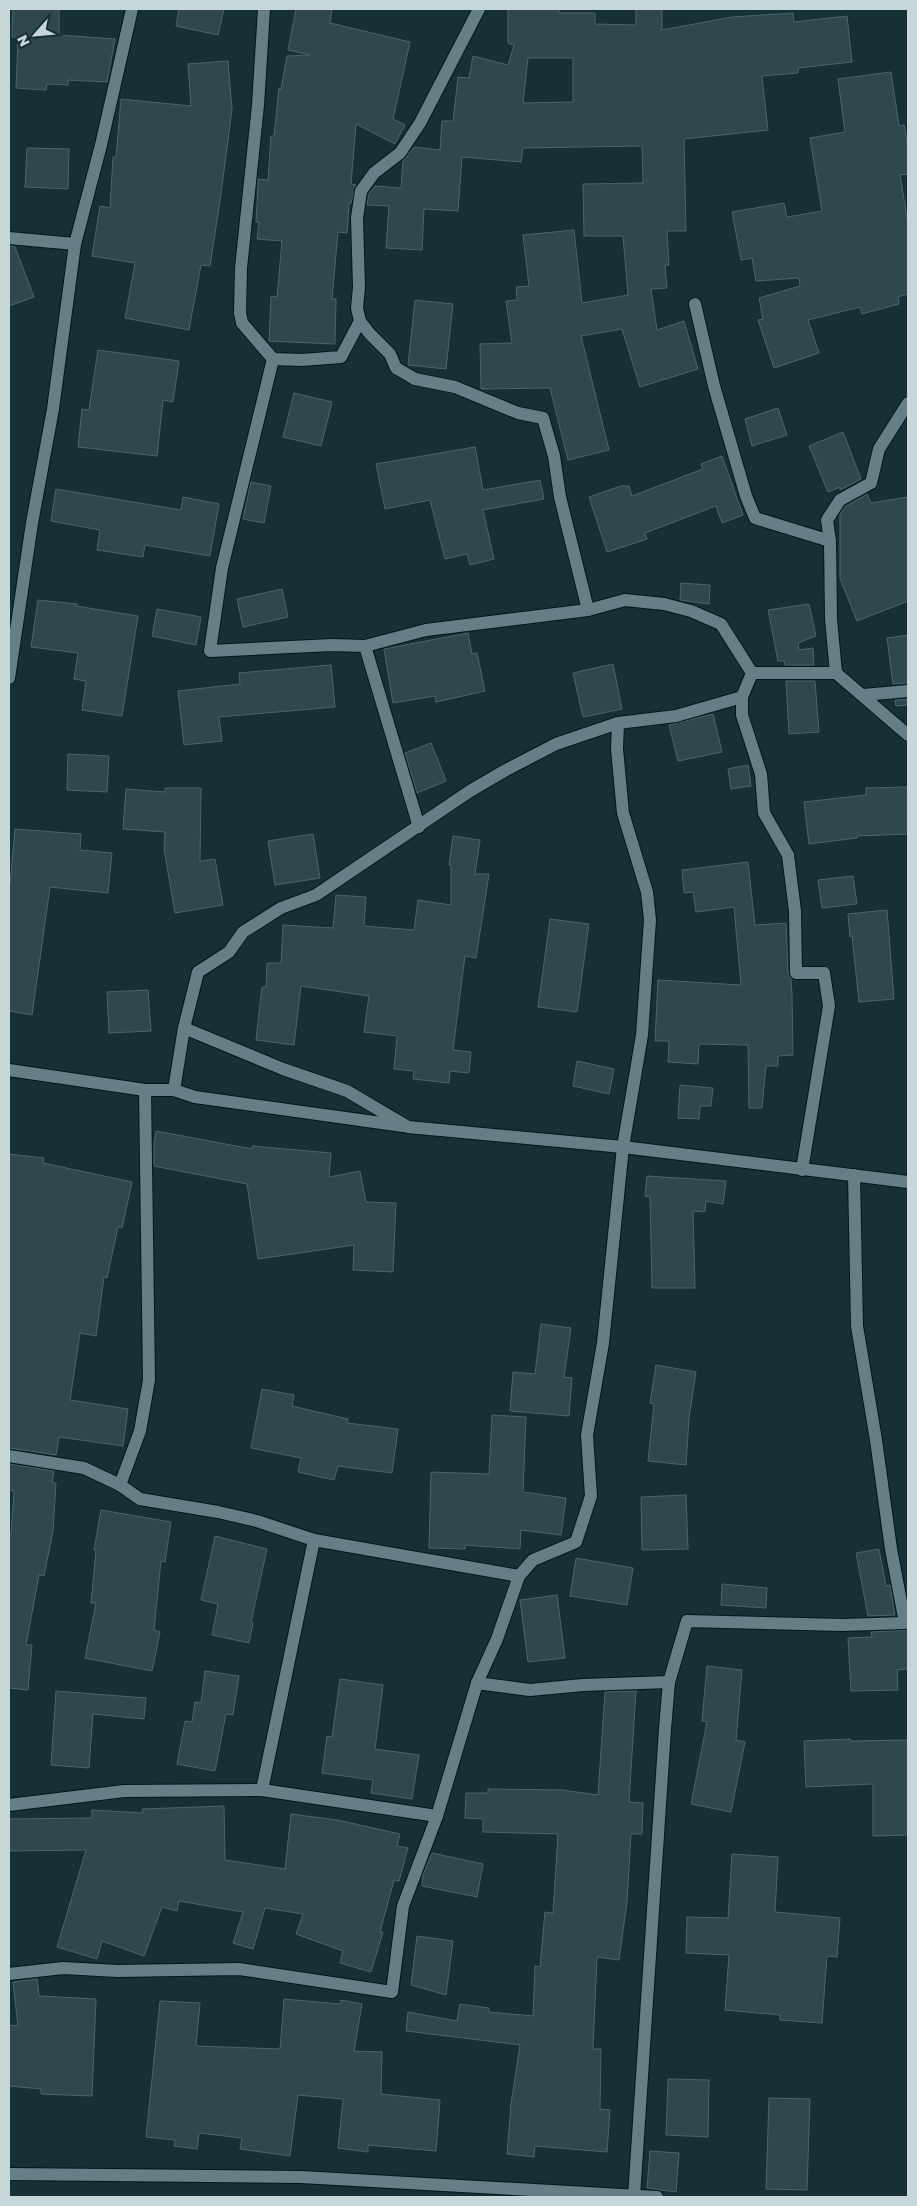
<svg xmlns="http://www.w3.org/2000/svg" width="917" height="2206" font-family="'Golos Text',sans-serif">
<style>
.building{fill:#2e484e;stroke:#4a656b;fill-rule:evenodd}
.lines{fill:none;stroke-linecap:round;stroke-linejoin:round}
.minor-casing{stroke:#00181d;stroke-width:14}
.minor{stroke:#648086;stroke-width:12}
</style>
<rect width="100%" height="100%" fill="#163136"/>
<g class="building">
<path d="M 13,9 L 59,9 L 59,35 L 115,39 L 107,82 L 68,80 L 68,85 L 47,84 L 46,90 L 16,88 L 18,38 L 12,37 Z"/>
<path d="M 179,9 L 224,9 L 218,35 L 176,26 Z"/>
<path d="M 296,9 L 332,9 L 330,23 L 410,42 L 393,119 L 405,125 L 395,144 L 356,124 L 351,184 L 356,185 L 351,203 L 349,203 L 347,233 L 338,232 L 332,299 L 336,299 L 335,344 L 269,341 L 271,296 L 277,297 L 282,241 L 257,239 L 259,222 L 256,222 L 258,187 L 258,179 L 268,180 L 271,136 L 274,136 L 279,88 L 281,89 L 287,56 L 310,55 L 288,50 Z"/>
<path d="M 508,9 L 559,9 L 559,13 L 595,13 L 595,24 L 636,25 L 636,9 L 662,9 L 662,30 L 732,17 L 793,13 L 794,22 L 847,16 L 852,62 L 798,68 L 798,73 L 762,76 L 768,130 L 684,139 L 686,231 L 667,231 L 669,265 L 665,265 L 667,288 L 651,289 L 657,330 L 684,321 L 698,369 L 640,387 L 622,329 L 581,336 L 609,450 L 568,460 L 550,388 L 481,389 L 480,344 L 512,343 L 506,301 L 517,300 L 516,287 L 529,286 L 523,235 L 574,230 L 582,303 L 628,295 L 623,236 L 584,236 L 583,184 L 643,183 L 642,146 L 523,148 L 521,162 L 462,157 L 458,211 L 424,209 L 422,250 L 386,248 L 389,206 L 367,205 L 369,194 L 375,186 L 401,188 L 403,161 L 414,147 L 440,150 L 442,121 L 453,121 L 458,77 L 469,78 L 473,56 L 508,65 L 514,45 L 508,43 ZM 528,58 L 573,58 L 573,102 L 523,103 Z"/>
<path d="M 228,61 L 232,109 L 220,201 L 210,266 L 201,265 L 189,330 L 125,318 L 135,263 L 92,256 L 100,206 L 110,208 L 113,157 L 116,157 L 121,99 L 191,106 L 188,64 Z"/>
<path d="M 891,72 L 899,126 L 904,125 L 908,148 L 908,174 L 900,175 L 908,224 L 908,294 L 898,297 L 899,304 L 862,314 L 860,307 L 808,320 L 819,353 L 774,368 L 758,320 L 763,319 L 759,298 L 800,286 L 799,278 L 756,281 L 752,258 L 741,260 L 732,212 L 784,203 L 787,217 L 822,211 L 810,138 L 845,132 L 838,79 Z"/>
<path d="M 27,148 L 69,149 L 68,189 L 25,187 Z"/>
<path d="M 9,246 L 15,247 L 34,297 L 9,306 Z"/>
<path d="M 415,300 L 453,304 L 446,369 L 408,365 Z"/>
<path d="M 98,350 L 179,361 L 173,402 L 163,400 L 157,456 L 78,447 L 82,409 L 89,410 Z"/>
<path d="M 294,393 L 332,402 L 321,446 L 283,437 Z"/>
<path d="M 778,408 L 787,435 L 752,446 L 745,419 Z"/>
<path d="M 843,432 L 861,479 L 840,490 L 840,487 L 828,492 L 809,446 Z"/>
<path d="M 475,447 L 483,490 L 540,480 L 544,499 L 483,510 L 494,559 L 470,565 L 467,554 L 445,559 L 430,500 L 385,509 L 376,464 Z"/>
<path d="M 722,456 L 743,515 L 722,523 L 716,506 L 645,533 L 647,539 L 607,552 L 589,497 L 621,486 L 629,486 L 632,496 L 703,469 L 701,464 Z"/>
<path d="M 251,482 L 271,486 L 264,523 L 243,519 Z"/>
<path d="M 56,489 L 181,510 L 183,497 L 219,504 L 210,556 L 145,545 L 143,557 L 97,550 L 100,530 L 51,521 Z"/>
<path d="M 867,494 L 871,503 L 908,497 L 908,601 L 857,621 L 840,578 L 840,514 L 846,506 Z"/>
<path d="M 681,583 L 710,585 L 709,604 L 680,600 Z"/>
<path d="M 282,589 L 288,617 L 243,627 L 237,599 Z"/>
<path d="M 38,600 L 77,604 L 76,606 L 138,616 L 122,716 L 82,710 L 86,681 L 74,679 L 78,653 L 31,647 Z"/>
<path d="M 809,604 L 816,636 L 798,643 L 799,650 L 813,648 L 814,665 L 785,665 L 784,661 L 778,661 L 768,610 Z"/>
<path d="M 157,609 L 201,617 L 196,645 L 152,636 Z"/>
<path d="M 468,633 L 472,654 L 477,653 L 485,691 L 436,702 L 435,696 L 393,703 L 384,649 Z"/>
<path d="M 908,635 L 908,683 L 893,684 L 887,638 Z"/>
<path d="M 613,664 L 622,709 L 583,717 L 573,673 Z"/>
<path d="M 331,665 L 335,707 L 219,717 L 222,741 L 184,745 L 178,691 L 240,684 L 239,673 Z"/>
<path d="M 786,681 L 815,681 L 819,732 L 789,734 Z"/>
<path d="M 908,699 L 908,705 L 896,706 L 895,700 Z"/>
<path d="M 713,714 L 722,752 L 678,761 L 669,725 Z"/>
<path d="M 431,743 L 446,781 L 417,793 L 405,753 Z"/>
<path d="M 68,754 L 109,756 L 107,792 L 67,790 Z"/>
<path d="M 748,765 L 751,786 L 731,789 L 728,769 Z"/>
<path d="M 908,787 L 908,834 L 857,836 L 857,838 L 809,844 L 804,802 L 866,795 L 866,788 Z"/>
<path d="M 165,788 L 201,788 L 200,861 L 215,859 L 223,905 L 175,913 L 164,849 L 165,832 L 123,829 L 126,789 L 165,792 Z"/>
<path d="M 15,829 L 81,834 L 80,850 L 112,853 L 108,893 L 50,887 L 32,1015 L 9,1011 L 9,884 L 10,885 Z"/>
<path d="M 313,834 L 320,878 L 275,885 L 268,841 Z"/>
<path d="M 453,836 L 480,840 L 475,874 L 489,874 L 476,958 L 465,956 L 453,1050 L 471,1052 L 469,1073 L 450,1071 L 449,1083 L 413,1079 L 414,1071 L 394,1069 L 397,1036 L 364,1032 L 369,996 L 301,986 L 294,1045 L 256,1040 L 262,987 L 266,987 L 267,963 L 281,963 L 283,925 L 333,928 L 336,895 L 366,897 L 364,926 L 414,930 L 418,900 L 451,905 L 451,865 L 449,865 Z"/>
<path d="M 748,862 L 755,925 L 786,923 L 788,973 L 791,979 L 792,994 L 793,1055 L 778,1056 L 778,1066 L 766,1066 L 762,1108 L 749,1108 L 748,1045 L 699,1044 L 698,1064 L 668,1062 L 669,1041 L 655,1041 L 658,980 L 741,985 L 734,907 L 696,912 L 693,892 L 684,893 L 682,870 Z"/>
<path d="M 853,876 L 857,904 L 822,908 L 818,880 Z"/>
<path d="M 887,910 L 894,999 L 859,1002 L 852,936 L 850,937 L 848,914 Z"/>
<path d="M 550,919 L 589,924 L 577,1012 L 538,1007 Z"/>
<path d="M 148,990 L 151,1031 L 109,1033 L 107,992 Z"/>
<path d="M 577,1061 L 614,1069 L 609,1094 L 573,1086 Z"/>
<path d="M 680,1085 L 713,1088 L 711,1106 L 700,1106 L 699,1119 L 678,1118 Z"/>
<path d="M 156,1131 L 252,1149 L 252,1146 L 331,1153 L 329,1177 L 360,1171 L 366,1202 L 396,1203 L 393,1272 L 353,1270 L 354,1245 L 258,1259 L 247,1184 L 154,1166 L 154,1143 Z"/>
<path d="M 9,1154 L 44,1158 L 43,1163 L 132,1182 L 122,1228 L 118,1227 L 107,1278 L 104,1277 L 96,1336 L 80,1333 L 70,1400 L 128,1409 L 123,1446 L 59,1437 L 56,1455 L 9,1448 Z"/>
<path d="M 647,1176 L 726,1181 L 723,1204 L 706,1201 L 705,1212 L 693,1211 L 695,1288 L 652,1288 L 650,1197 L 645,1196 Z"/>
<path d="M 541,1324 L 571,1328 L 564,1377 L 572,1378 L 569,1416 L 510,1411 L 513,1372 L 535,1374 Z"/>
<path d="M 656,1365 L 696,1372 L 689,1418 L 686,1465 L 648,1461 L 654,1404 L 650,1403 Z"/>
<path d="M 262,1389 L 294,1395 L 292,1406 L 348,1419 L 347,1423 L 398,1429 L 392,1473 L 338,1466 L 334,1480 L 298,1472 L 301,1458 L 251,1448 Z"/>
<path d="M 492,1415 L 526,1417 L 523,1492 L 566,1498 L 561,1535 L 521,1530 L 520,1549 L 465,1545 L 465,1549 L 429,1548 L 431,1472 L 489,1474 Z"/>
<path d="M 9,1464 L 54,1471 L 52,1483 L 56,1483 L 53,1531 L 44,1576 L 39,1575 L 26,1645 L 32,1645 L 28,1690 L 9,1688 L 9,1534 L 11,1535 L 14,1491 L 9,1490 Z"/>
<path d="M 686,1495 L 688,1549 L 642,1550 L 641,1497 Z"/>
<path d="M 101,1510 L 171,1522 L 165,1562 L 161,1561 L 154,1630 L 160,1632 L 152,1671 L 85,1658 L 96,1603 L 91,1603 L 96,1550 L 94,1550 Z"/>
<path d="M 215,1536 L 267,1549 L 251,1622 L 253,1623 L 249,1643 L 212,1635 L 218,1604 L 201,1600 Z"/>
<path d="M 879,1549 L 886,1586 L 890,1585 L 895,1615 L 868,1616 L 856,1553 Z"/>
<path d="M 576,1558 L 633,1568 L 627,1605 L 570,1596 Z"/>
<path d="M 722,1584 L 767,1588 L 766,1608 L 721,1605 Z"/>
<path d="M 557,1595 L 565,1658 L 528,1662 L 520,1600 Z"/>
<path d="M 908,1630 L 908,1669 L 897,1670 L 898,1690 L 851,1691 L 848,1638 L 872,1637 L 871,1632 Z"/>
<path d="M 707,1666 L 742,1670 L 736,1740 L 745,1742 L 731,1812 L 691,1804 L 707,1722 L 702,1721 Z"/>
<path d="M 205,1671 L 239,1676 L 233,1715 L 226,1714 L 215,1771 L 177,1764 L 185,1721 L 192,1722 L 195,1702 L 201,1703 Z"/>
<path d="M 340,1679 L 383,1685 L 375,1749 L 419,1755 L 412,1799 L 371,1793 L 373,1780 L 322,1773 L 327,1736 L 332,1737 Z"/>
<path d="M 56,1691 L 146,1698 L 144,1719 L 93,1714 L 89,1768 L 51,1765 Z"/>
<path d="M 636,1691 L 629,1802 L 643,1803 L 642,1834 L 631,1834 L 627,1902 L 619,1960 L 597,1957 L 593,2049 L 601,2049 L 600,2109 L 610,2110 L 607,2152 L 535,2146 L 534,2157 L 507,2154 L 511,2104 L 520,2045 L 406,2031 L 408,2012 L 457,2021 L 460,2004 L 489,2008 L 489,2012 L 533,2016 L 535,1966 L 540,1967 L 545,1912 L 553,1913 L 558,1834 L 483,1832 L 483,1819 L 465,1818 L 466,1793 L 488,1793 L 488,1789 L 562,1790 L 598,1795 L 605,1692 Z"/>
<path d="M 850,1739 L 851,1741 L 908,1740 L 908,1835 L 873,1836 L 873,1784 L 806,1787 L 804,1741 Z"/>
<path d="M 224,1806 L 225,1860 L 285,1869 L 291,1814 L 337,1820 L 400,1834 L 397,1846 L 408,1848 L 399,1881 L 394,1880 L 380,1932 L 383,1932 L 371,1972 L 340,1963 L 343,1951 L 296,1934 L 303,1914 L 265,1908 L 253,1949 L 233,1943 L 243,1912 L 179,1901 L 177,1911 L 162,1907 L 144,1956 L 102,1941 L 97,1959 L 57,1947 L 86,1850 L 9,1851 L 9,1819 L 92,1818 L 92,1810 L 143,1813 L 142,1809 Z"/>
<path d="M 432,1853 L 483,1864 L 477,1897 L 422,1886 L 423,1875 Z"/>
<path d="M 732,1854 L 778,1857 L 775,1912 L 840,1918 L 837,1957 L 827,1956 L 822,2023 L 780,2020 L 780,2015 L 725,2010 L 729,1955 L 686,1953 L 687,1917 L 728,1918 Z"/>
<path d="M 417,1936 L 453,1941 L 446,1995 L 411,1985 Z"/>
<path d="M 37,1979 L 39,1996 L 96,1999 L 92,2096 L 41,2094 L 41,2089 L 9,2086 L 9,2025 L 18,2026 L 13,1982 Z"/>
<path d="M 284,1999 L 340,2004 L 341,2000 L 362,2004 L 354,2051 L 382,2052 L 381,2094 L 440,2100 L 436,2151 L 368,2145 L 368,2152 L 338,2148 L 343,2099 L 298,2095 L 290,2156 L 240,2149 L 242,2138 L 199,2133 L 197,2149 L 174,2146 L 175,2140 L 146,2137 L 160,2001 L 200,2003 L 196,2046 L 280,2049 Z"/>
<path d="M 668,2079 L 709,2080 L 708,2137 L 666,2135 Z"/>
<path d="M 769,2098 L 810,2099 L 807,2190 L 766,2189 Z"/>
<path d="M 650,2151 L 679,2153 L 676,2192 L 647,2188 Z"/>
</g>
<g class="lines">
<defs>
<g id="minor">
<path d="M 264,9 L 258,105 L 241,268 L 240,313 L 242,323 L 273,359 L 302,360 L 341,357 L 360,321 L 357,308 L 359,287 L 357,218 L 361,191 L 374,173 L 400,153 L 420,123 L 479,9"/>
<path d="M 9,238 L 75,244"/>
<path d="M 695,304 L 714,386 L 746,496 L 755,518 L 830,541"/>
<path d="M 360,321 L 369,333 L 390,354 L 396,368 L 415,379 L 455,387 L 518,413 L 543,418 L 554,456 L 560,497 L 588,610"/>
<path d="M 273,359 L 222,568 L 210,651 L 332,645 L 365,646 L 419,827"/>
<path d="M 365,646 L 426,630 L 588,610 L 625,600 L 664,604 L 691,611 L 721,624 L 752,673"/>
<path d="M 836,673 L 831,619 L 830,541 L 827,520 L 840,500 L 871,483 L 879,449 L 908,403"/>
<path d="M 9,678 L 32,523 L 53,409 L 75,244 L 101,145 L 132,9"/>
<path d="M 863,695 L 908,691"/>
<path d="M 742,697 L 742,715 L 761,774 L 764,813 L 788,855 L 795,911 L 796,973 L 824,973 L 829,1006 L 802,1170"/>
<path d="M 184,1028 L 283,1069 L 347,1091 L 408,1127 L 623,1147 L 908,1182"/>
<path d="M 9,1070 L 145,1090 L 174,1090 L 195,1097 L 403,1126"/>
<path d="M 174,1090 L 184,1028 L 198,972 L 229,952 L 243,932 L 281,908 L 316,895 L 470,791 L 506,770 L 556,744 L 618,723 L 676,716 L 742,697 L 752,673 L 836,673 L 908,735"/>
<path d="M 9,1456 L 84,1468 L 120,1485 L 140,1499 L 218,1512 L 257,1521 L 314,1540 L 519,1576"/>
<path d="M 120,1485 L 140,1431 L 149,1380 L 145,1090"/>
<path d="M 477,1683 L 530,1690 L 583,1685 L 669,1682"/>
<path d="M 262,1790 L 437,1816"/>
<path d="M 9,1805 L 124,1791 L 262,1790 L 314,1540"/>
<path d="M 9,1974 L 63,1968 L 118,1971 L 239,1969 L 392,1992 L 403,1906 L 437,1816 L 477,1683 L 497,1639 L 519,1576 L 533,1560 L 576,1542 L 591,1496 L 587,1435 L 603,1343 L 623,1147 L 642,1035 L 650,920 L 647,892 L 623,813 L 617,749 L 618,723"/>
<path d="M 9,2174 L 301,2177 L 657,2197"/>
<path d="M 634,2197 L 665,1729 L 669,1682 L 687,1621 L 842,1625 L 905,1623 L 891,1549 L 876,1440 L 857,1326 L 854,1175"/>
</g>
</defs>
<use href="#minor" class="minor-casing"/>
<use href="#minor" class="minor"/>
</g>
<rect width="917" height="2206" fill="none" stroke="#c7d6d9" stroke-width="20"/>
<g transform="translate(35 35) rotate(243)" stroke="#163136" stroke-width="4" paint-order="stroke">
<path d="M0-4L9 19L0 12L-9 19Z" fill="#c7d6d9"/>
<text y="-8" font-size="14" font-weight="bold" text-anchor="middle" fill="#c7d6d9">N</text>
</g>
</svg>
